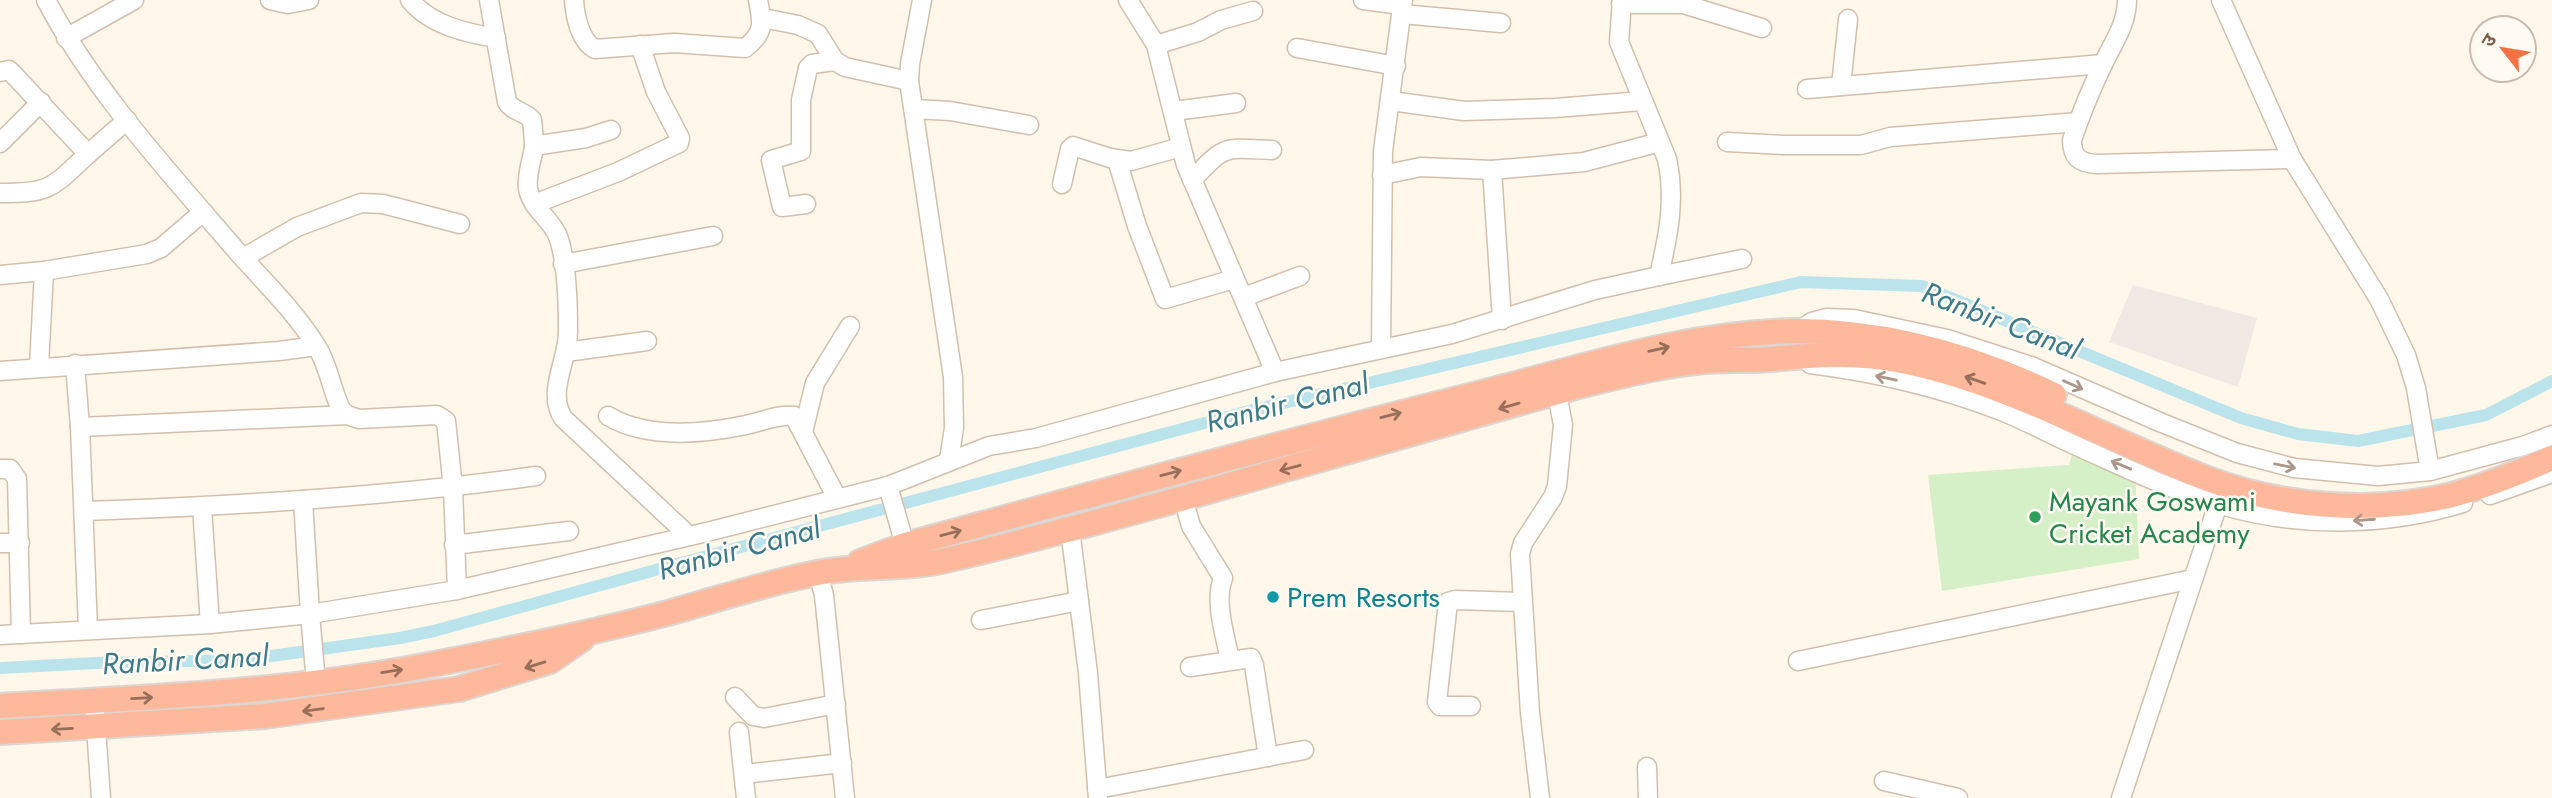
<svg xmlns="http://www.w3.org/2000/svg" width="2552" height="798" font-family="Jost,'Noto Sans Devanagari',sans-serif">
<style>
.industrial{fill:#f0e9e3}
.green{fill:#d5efc6}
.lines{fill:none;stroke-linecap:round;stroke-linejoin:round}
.canal{stroke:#bbe3ec;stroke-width:12}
.minor-casing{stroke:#d3bfad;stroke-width:21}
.highway-casing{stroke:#ddd5d0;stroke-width:28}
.minor{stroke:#fff;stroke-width:18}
.highway{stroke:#feb89b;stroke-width:24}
.oneway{stroke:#986f59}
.oneway2{stroke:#ab9689}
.leisure-dot{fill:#2e9e5b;stroke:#fffbf3;stroke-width:2.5}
.culture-dot{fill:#0f9aa8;stroke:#fffbf3;stroke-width:2.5}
.labels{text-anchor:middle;stroke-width:5;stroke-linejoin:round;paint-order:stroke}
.leisure-label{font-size:28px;fill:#27864d;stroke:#fffbf3;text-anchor:start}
.culture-label{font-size:28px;fill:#0d838f;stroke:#fffbf3;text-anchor:start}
.water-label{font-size:30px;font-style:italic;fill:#3c7b8b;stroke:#fffbf3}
</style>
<rect width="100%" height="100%" fill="#fff7ea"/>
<path class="industrial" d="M 2133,285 L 2257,318 L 2238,387 L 2109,342 Z"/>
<path class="green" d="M 2078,434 L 2134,446 L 2139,559 L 1942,591 L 1928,475 L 2069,465 Z"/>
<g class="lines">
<path class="canal" d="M 0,668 L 96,663 L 242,660 L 400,638 L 434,631 L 681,563 L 1253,410 L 1801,282 L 1922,286 L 2241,418 L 2298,434 L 2358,441 L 2486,415 L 2552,381"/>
<defs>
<g id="minor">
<path d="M 46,0 C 94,91 168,171 235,249 C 263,281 295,311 317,347 C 329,366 331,390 342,411 L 347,415 L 359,419 L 437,415 L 446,421 L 453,488 L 457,590 L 310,614 L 316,683"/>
<path d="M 270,0 L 288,4 L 309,0"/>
<path d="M 410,0 C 430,25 466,33 496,38"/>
<path d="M 489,0 L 507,102 C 513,112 525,111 532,120 C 533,129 534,138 534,147 C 532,161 526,175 528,189 C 532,208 549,218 557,234 C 567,258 568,303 568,330 C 569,359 546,391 563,418 L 689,536"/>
<path d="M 574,0 C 575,16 580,41 595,49 L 674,43 L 745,48 C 766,32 762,22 758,0"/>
<path d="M 922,0 L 910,64 L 909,81 L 953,377 L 954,428 L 949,460"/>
<path d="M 1128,0 L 1156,45 L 1186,165 L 1275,372"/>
<path d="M 1363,0 L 1402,5"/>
<path d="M 2127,0 C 2127,23 2114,42 2104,62 C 2092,87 2081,113 2072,140 C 2072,158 2080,163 2097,164 L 2292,159"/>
<path d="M 2221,0 L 2292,159 L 2379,299 L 2406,355 L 2416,388 L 2430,471"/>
<path d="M 1621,4 L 1683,4 L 1762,28"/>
<path d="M 1402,14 L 1501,23"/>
<path d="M 763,18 L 798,25 L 818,34 L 835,61 L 845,67 L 909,81"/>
<path d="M 66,38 L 134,0"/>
<path d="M 1156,45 L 1198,32 L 1221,20 L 1253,11"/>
<path d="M 1297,48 L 1396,66"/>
<path d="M 0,72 L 9,70 L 13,74 L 88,154 L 127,120"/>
<path d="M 1841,86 L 1848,19"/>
<path d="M 1807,89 L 2103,64"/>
<path d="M 1391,101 L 1464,111 L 1555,108 L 1642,101"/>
<path d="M 914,109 L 950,111 L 1029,125"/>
<path d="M 1174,111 L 1236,103"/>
<path d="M 1727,142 L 1783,145 L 1861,145 L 1890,137 L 2078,122"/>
<path d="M 0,143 L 41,102"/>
<path d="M 534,146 L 586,138 L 611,130"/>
<path d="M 1117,160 L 1137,226 L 1165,299 L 1234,279"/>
<path d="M 1492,170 L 1584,162 L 1660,142"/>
<path d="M 1382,175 L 1421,167 L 1492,170 L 1502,320"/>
<path d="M 1192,180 C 1226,144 1223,148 1272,150"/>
<path d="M 1062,184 L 1070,149 L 1073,146 L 1110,158 L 1131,161 L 1181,147"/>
<path d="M 0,193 C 52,193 51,188 88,154"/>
<path d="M 534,204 L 618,172 L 679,143 L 680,138 L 656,92 L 640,45"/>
<path d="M 806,204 L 782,207 L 771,160 L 801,151 L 801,100 L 808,68 L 812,64 L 835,61"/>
<path d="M 243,258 L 297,227 L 361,203 L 383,204 L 460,224"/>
<path d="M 563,264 L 713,236"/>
<path d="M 0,275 L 44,271 L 147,254 L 161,248 L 203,212"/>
<path d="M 1659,276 L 1742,259"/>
<path d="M 1244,297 L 1300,276"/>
<path d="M 1800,330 L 1812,322 L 1827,318 L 1854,319 L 1947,339 L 2031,366 L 2162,423 L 2237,453 L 2294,468 L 2378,476 L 2430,471 L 2523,446 L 2552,435"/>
<path d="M 1381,348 L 1383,151 L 1403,0"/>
<path d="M 566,352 L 647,341"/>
<path d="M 75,364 L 80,427 L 88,629"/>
<path d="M 1810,364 C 1874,372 1939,387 1999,410 C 2027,421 2054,436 2081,448 C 2126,468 2171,490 2218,504 C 2297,528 2385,527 2463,503"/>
<path d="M 39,366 L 44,271"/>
<path d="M 0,371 L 279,351 L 316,346"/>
<path d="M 608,416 C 647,439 703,434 746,425 C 761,422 779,414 794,416 L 837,498"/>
<path d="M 80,427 L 347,415"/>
<path d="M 803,432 L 815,383 L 850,326"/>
<path d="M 0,469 L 10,469 L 17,479 L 21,634"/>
<path d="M 888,486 L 905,545"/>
<path d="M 2490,495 L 2552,473"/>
<path d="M 1183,498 L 1191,526 L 1223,578 C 1214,602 1225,635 1230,660"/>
<path d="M 202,507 L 210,624"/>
<path d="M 84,511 C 236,506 387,497 536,476"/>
<path d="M 1070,529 L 1088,673 L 1098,798"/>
<path d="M 0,543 L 20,543"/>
<path d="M 454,545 L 569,531"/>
<path d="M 818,573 L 824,595 L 845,798"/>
<path d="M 457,590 L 707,532 L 888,486 L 989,446 L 1036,438 L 1275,372 L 1452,334 L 1595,290 L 1659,276 C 1668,236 1676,200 1667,159 L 1619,42 L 1622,0"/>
<path d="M 981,620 L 1079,601"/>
<path d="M 0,635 L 210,624 L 310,614 L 303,500"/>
<path d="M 1798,661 L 2193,579"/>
<path d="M 1190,667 L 1251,658 L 1254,665 L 1268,757"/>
<path d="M 735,697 L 753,716 L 764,718 L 836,704"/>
<path d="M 1471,706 L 1440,706 L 1437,702 L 1448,602 L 1455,600 L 1522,602"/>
<path d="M 95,714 L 101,798"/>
<path d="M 739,732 L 746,798"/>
<path d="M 1647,767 L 1648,798"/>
<path d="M 744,774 L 842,763"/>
<path d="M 1884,781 L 1958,798"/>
<path d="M 1097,789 L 1304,750"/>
<path d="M 1540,798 L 1530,713 L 1520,554 L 1523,543 L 1553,497 L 1557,486 L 1563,425 L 1557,393"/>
<path d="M 2121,798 L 2218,504"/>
</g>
<g id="highway">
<path d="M 860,562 L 905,545 C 1097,493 1288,441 1481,393 C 1584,367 1689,332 1796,331 C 1887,331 1973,356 2054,395"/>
<path d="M 0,706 C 139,698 276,693 413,668 C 498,652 584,635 668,613 C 718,599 766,583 817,573 C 860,564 904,570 946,560 C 1031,541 1115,517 1198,494 C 1327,458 1455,422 1582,385 C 1620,376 1658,366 1696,362 C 1721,359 1746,361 1770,359 C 1813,355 1855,352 1897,360 C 2007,381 2104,439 2208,479 C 2281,507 2371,514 2448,496 C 2484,487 2518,473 2552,458"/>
<path d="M 0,732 L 265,716 L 459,689 L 550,661 L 582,639"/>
</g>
</defs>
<use href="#minor" class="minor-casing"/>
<use href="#highway" class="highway-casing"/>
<use href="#minor" class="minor"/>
<use href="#highway" class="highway"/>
</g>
<defs><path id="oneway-shaft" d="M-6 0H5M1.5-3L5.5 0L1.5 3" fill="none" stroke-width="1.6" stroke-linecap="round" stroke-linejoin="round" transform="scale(1.75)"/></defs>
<g class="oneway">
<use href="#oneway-shaft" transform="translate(1659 349) rotate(-13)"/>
<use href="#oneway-shaft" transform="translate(1975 380) rotate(-161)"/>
<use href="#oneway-shaft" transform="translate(1509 406) rotate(164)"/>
<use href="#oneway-shaft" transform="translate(1391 415) rotate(-14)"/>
<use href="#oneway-shaft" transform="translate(1290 468) rotate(165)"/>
<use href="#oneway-shaft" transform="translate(1171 473) rotate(-15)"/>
<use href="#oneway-shaft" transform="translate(951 533) rotate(-15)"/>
<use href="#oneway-shaft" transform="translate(535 665) rotate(163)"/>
<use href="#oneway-shaft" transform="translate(392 671) rotate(-9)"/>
<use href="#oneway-shaft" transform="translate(142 698) rotate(-3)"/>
<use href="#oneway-shaft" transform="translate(313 710) rotate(172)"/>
<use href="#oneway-shaft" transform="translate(62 729) rotate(177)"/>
</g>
<g class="oneway2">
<use href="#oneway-shaft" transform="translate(1886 378) rotate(-168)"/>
<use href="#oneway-shaft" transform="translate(2073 385) rotate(24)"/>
<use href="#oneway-shaft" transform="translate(2121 465) rotate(-157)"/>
<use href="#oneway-shaft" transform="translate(2285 466) rotate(11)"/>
<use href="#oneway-shaft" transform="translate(2364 520) rotate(176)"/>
</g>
<circle class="leisure-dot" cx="2035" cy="517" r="7"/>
<circle class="culture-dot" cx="1273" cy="597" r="7"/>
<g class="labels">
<g class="leisure-label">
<text x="2049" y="511">Mayank Goswami<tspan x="2049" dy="32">Cricket Academy</tspan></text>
</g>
<g class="culture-label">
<text x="1287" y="607">Prem Resorts</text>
</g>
<g class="water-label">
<text transform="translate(2001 321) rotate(21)" y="10">Ranbir Canal</text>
<text transform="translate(1287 403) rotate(-14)" y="10">Ranbir Canal</text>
<text transform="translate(739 549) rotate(-15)" y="10">Ranbir Canal</text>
<text transform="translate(185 660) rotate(-3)" y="10">Ranbir Canal</text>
</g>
</g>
<g transform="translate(2503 49) rotate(301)"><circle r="33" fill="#fffbf3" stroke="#cbbcaf" stroke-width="2"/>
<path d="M0-5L12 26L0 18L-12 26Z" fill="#f47143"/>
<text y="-10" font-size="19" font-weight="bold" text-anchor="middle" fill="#7e5d49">उ</text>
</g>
</svg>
